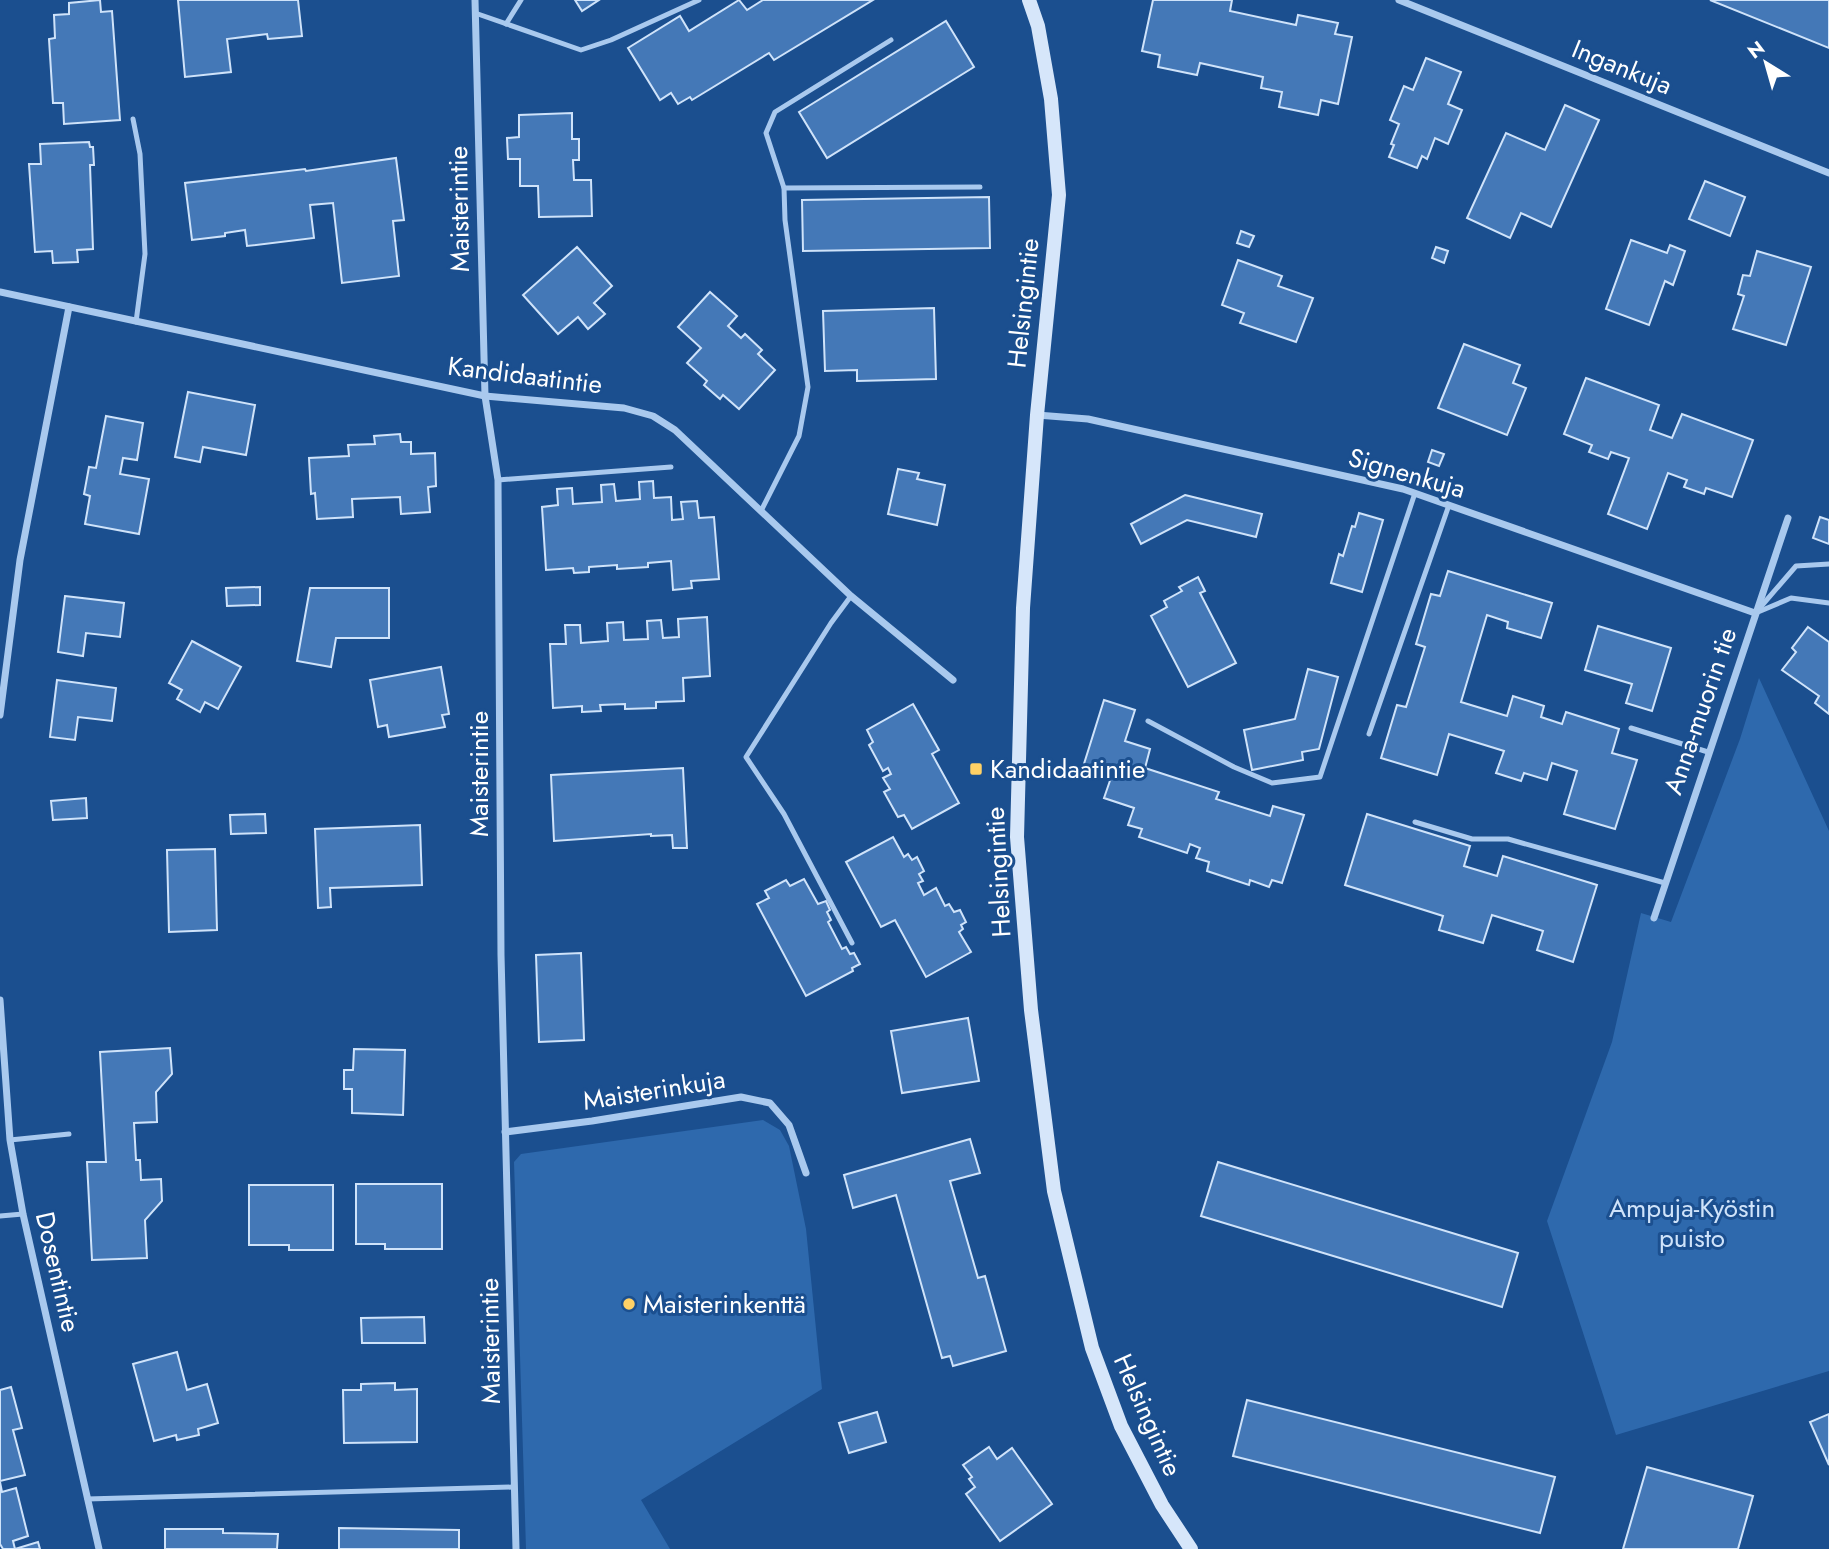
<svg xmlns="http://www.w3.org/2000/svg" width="1829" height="1549" font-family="Jost,sans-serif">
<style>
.green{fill:#2e69ad}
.building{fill:#4478b7;stroke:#cfe3fa;stroke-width:2}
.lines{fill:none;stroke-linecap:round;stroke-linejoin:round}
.service{stroke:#a9c9ee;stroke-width:5}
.minor{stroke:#a9c9ee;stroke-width:7}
.secondary{stroke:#d6e6fa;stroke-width:14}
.poi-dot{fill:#ffd166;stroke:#1b4f8f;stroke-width:2.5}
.labels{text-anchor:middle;stroke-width:6;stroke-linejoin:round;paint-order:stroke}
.street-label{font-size:26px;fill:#fff;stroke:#1b4f8f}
.poi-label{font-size:26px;fill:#fff;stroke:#1b4f8f;text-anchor:start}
.park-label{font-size:26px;fill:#cfe3fa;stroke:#1b4f8f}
</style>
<rect width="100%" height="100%" fill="#1b4f8f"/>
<g class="green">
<path d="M 1759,678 L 1829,831 L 1829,1371 L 1616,1435 L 1547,1221 L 1612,1042 L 1641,913 L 1671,922 L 1740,739 Z"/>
<path d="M 763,1120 L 780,1130 L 789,1146 L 806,1229 L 822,1389 L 641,1500 L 670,1549 L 526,1549 L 514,1162 L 521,1154 Z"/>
</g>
<g class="building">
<path d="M 100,0 L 101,12 L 112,11 L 120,120 L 64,124 L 63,103 L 53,103 L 49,39 L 55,38 L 54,15 L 69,14 L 69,3 Z"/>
<path d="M 178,0 L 298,0 L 302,36 L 268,39 L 267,34 L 227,39 L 231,72 L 185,77 Z"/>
<path d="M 575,0 L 599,0 L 582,11 Z"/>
<path d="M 739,0 L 747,10 L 763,0 L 873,0 L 774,60 L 769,53 L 692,100 L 690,97 L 678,104 L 671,93 L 660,100 L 628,48 L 680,16 L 689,31 Z"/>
<path d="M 1153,0 L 1232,0 L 1230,11 L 1296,25 L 1298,15 L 1338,23 L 1335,34 L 1352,37 L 1338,104 L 1321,100 L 1318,115 L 1279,107 L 1282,92 L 1261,88 L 1263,77 L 1200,63 L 1197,75 L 1158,67 L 1160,55 L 1142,51 Z"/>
<path d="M 1710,0 L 1829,0 L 1829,48 Z"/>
<path d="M 946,21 L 974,67 L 827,158 L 799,112 Z"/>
<path d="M 1426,58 L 1461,72 L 1448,104 L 1462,110 L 1448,144 L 1435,138 L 1427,159 L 1422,156 L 1417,168 L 1389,157 L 1394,145 L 1391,144 L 1399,124 L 1390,120 L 1404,86 L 1413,90 Z"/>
<path d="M 1565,105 L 1599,120 L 1551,227 L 1521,213 L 1510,238 L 1467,218 L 1506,133 L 1545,150 Z"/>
<path d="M 572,113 L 572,139 L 579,139 L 579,160 L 573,160 L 574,180 L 591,180 L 592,216 L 539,217 L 538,186 L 520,186 L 520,159 L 508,159 L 507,138 L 519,137 L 519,115 Z"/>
<path d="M 89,142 L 90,147 L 93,147 L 94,165 L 90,165 L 93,249 L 77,250 L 78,262 L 53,263 L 52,251 L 35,252 L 29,164 L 41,164 L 40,144 Z"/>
<path d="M 396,158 L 404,220 L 393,221 L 399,276 L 342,283 L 333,203 L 310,205 L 314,238 L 247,246 L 245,230 L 225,233 L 225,236 L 192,240 L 185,183 L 305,169 L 306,171 Z"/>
<path d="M 1705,181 L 1745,197 L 1730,236 L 1689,219 Z"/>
<path d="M 989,197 L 990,248 L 803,251 L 802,200 Z"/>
<path d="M 1241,231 L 1254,236 L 1249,247 L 1237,243 Z"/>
<path d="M 1631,240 L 1667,253 L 1670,245 L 1685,251 L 1673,285 L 1665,281 L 1649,325 L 1606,309 Z"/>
<path d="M 577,247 L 612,286 L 594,303 L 605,314 L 588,329 L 578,317 L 558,334 L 523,295 Z"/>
<path d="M 1436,247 L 1448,251 L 1444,263 L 1432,258 Z"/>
<path d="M 1757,251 L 1811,267 L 1786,345 L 1733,329 L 1744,296 L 1738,294 L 1743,275 L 1750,276 Z"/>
<path d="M 1238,260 L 1282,276 L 1278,286 L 1313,298 L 1296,342 L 1240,323 L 1244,313 L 1222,305 Z"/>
<path d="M 710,292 L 737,316 L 728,326 L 741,338 L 745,334 L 762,350 L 758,354 L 775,370 L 739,409 L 723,395 L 720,399 L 704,385 L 707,381 L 687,363 L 701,348 L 678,327 Z"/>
<path d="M 934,308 L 936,379 L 857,381 L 857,370 L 825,371 L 823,311 Z"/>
<path d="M 1464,344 L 1520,365 L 1513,383 L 1526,388 L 1507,435 L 1438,408 Z"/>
<path d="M 1586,378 L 1659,405 L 1650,430 L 1672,438 L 1682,414 L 1753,440 L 1732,497 L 1706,488 L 1704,494 L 1684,487 L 1687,480 L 1668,473 L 1647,529 L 1608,514 L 1629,458 L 1611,452 L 1608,459 L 1589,452 L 1592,445 L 1564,434 Z"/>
<path d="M 188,392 L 255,405 L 246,455 L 203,447 L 200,462 L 175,457 Z"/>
<path d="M 106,416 L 143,423 L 137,460 L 123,458 L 120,474 L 149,479 L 139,534 L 85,524 L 90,496 L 84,494 L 89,467 L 96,468 Z"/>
<path d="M 400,434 L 401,442 L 411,442 L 411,454 L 435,453 L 436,486 L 428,487 L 430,512 L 401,514 L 400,497 L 352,499 L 353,517 L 317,519 L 315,493 L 311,494 L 309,458 L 349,456 L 348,445 L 375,444 L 374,436 Z"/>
<path d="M 1432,450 L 1444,454 L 1439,466 L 1428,462 Z"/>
<path d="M 898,469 L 919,473 L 917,479 L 945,485 L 937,525 L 888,514 Z"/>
<path d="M 653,481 L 654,498 L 671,497 L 672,520 L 683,519 L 681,502 L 697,501 L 699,518 L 714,517 L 719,579 L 691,581 L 692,588 L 673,590 L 671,561 L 648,563 L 648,567 L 617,569 L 617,565 L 589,567 L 589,572 L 574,573 L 573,568 L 546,570 L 542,507 L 558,505 L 557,489 L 572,488 L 573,504 L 602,502 L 601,485 L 614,484 L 616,501 L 640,499 L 639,482 Z"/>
<path d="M 1185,495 L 1262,514 L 1256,537 L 1187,520 L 1141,544 L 1131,524 Z"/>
<path d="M 1359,513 L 1383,520 L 1362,592 L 1331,583 L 1339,554 L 1343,556 L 1352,526 L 1355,527 Z"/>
<path d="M 1820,517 L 1829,520 L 1829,544 L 1813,538 Z"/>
<path d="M 1448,571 L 1552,603 L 1541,638 L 1507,628 L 1508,622 L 1487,615 L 1461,702 L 1507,716 L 1513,696 L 1544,706 L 1541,717 L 1562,724 L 1566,712 L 1619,729 L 1612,753 L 1637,760 L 1615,829 L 1564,814 L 1577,771 L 1552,763 L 1547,780 L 1524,773 L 1521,781 L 1496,773 L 1504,751 L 1449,734 L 1437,775 L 1381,758 L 1397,705 L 1406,707 L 1425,647 L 1416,644 L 1431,594 L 1440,596 Z"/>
<path d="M 1198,577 L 1205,591 L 1200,593 L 1236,663 L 1188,687 L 1151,616 L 1167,607 L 1164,601 L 1182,591 L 1179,587 Z"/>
<path d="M 260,587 L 260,605 L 227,606 L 226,588 Z"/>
<path d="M 310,588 L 389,588 L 389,638 L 336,638 L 331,667 L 297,661 Z"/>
<path d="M 65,596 L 124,603 L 120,637 L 86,633 L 83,656 L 58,652 Z"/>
<path d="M 707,617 L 710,676 L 683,678 L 684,701 L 656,702 L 656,708 L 625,709 L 625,704 L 600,705 L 601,711 L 582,712 L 582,706 L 553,708 L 550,644 L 566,644 L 565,625 L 580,625 L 581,643 L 608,641 L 607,623 L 623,622 L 624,640 L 648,639 L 647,621 L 661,620 L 663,638 L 679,637 L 678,619 Z"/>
<path d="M 1598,626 L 1671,648 L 1652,711 L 1626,703 L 1632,684 L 1585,670 Z"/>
<path d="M 1808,627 L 1829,642 L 1829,714 L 1815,703 L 1819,696 L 1782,670 L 1796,652 L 1792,648 Z"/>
<path d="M 192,641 L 241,667 L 218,709 L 205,702 L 200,712 L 177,699 L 182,690 L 169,683 Z"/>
<path d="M 441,667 L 449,714 L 442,715 L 445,727 L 389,737 L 387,725 L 378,727 L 370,680 Z"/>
<path d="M 1308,669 L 1338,677 L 1319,749 L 1302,752 L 1303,760 L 1252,770 L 1244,730 L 1295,719 Z"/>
<path d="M 57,680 L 116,688 L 112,721 L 78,717 L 75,740 L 50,737 Z"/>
<path d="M 1104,700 L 1135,710 L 1125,741 L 1150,749 L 1145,768 L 1219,792 L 1216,799 L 1270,816 L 1273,806 L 1304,815 L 1282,883 L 1272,880 L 1269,887 L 1250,880 L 1249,885 L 1207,871 L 1209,862 L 1196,858 L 1200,848 L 1190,844 L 1187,853 L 1139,837 L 1142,829 L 1128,825 L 1134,808 L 1104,798 L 1114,769 L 1106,767 L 1104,773 L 1083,767 Z"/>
<path d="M 913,704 L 939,750 L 932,754 L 959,803 L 912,829 L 904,815 L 898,817 L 884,792 L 890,789 L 883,778 L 891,774 L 888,768 L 883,771 L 869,745 L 873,742 L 867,730 Z"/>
<path d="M 683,768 L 687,848 L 673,848 L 672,835 L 651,836 L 651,834 L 554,841 L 551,775 Z"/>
<path d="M 86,798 L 87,818 L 53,820 L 51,801 Z"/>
<path d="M 265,814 L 266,833 L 231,834 L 230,815 Z"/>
<path d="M 1367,814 L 1470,846 L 1464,866 L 1497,876 L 1503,856 L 1597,885 L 1573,962 L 1537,950 L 1543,931 L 1492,915 L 1483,943 L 1439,930 L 1443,916 L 1345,885 Z"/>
<path d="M 420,825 L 422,885 L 330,888 L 331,907 L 318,908 L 315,829 Z"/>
<path d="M 893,837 L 904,857 L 908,854 L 912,860 L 917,857 L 924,871 L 919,874 L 923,881 L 918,883 L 924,895 L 936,888 L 945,906 L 949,904 L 954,912 L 960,910 L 966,922 L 961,925 L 963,929 L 959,932 L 971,952 L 926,977 L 895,920 L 881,927 L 846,862 Z"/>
<path d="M 215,849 L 217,930 L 169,932 L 167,850 Z"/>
<path d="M 804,879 L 818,904 L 826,901 L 830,910 L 827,912 L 831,920 L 828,922 L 842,949 L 846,947 L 850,954 L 854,953 L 860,964 L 852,968 L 853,971 L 806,996 L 757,904 L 769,898 L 765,891 L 786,880 L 790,886 Z"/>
<path d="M 581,953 L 584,1040 L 539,1042 L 536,955 Z"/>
<path d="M 968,1018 L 979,1081 L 902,1093 L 891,1031 Z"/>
<path d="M 170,1048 L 172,1074 L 156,1092 L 157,1122 L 134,1123 L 136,1160 L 140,1160 L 141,1180 L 161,1179 L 162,1201 L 145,1220 L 147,1258 L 92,1260 L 87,1162 L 106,1162 L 100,1052 Z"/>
<path d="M 354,1049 L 405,1050 L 403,1115 L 352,1113 L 352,1089 L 344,1089 L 344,1070 L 353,1070 Z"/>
<path d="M 970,1139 L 980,1173 L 950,1181 L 978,1278 L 985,1276 L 1006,1351 L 953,1366 L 950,1356 L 942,1358 L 896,1195 L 853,1208 L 844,1175 Z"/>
<path d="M 1218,1162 L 1518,1253 L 1502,1307 L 1201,1216 Z"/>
<path d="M 356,1184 L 442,1184 L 442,1249 L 385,1249 L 385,1244 L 356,1244 Z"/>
<path d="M 249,1185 L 333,1185 L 333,1250 L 289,1250 L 289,1245 L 249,1245 Z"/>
<path d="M 424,1317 L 425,1343 L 362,1343 L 361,1318 Z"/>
<path d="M 177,1352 L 187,1390 L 207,1384 L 218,1423 L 198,1429 L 199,1435 L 177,1440 L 176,1435 L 154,1441 L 133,1364 Z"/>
<path d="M 395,1383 L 395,1390 L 417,1389 L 417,1442 L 344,1443 L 343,1390 L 361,1390 L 361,1384 Z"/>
<path d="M 11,1387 L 22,1428 L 13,1430 L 25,1475 L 0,1481 L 0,1390 Z"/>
<path d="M 1247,1400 L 1555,1477 L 1540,1533 L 1233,1456 Z"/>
<path d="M 877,1412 L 886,1442 L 849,1453 L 839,1423 Z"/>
<path d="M 1829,1414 L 1829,1465 L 1810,1422 Z"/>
<path d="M 989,1447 L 997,1459 L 1012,1448 L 1052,1504 L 1000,1541 L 966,1494 L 975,1487 L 969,1479 L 972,1477 L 963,1465 Z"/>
<path d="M 1647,1467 L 1753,1496 L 1738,1549 L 1623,1549 Z"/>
<path d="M 0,1482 L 2,1492 L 16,1488 L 28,1536 L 13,1541 L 15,1549 L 38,1542 L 40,1549 L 3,1549 L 0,1544 Z"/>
<path d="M 339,1528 L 459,1530 L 459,1549 L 339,1549 Z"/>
<path d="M 165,1529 L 223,1529 L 223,1533 L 278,1534 L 277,1549 L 165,1549 Z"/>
</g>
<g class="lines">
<g class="service">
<path d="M 475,13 L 581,50 L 611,40 L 699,0"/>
<path d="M 506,24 L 521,0"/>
<path d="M 133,119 L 140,154 L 145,254 L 136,322"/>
<path d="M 784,188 L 980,187"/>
<path d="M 498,480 L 671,467"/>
<path d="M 761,511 L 799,436 L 808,387 L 785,220 L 784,188 L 766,133 L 775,112 L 891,40"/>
<path d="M 851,596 L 831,623 L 746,757 L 784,814 L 852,943"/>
<path d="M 1758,610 L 1796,566 L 1829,564"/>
<path d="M 1758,612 L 1791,598 L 1829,603"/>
<path d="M 1148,721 L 1234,767 L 1272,783 L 1320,777 L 1415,493"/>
<path d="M 1631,728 L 1708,752"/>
<path d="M 1369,734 L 1449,505"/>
<path d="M 1415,822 L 1472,839 L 1508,839 L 1665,883"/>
<path d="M 10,1140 L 69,1134"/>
<path d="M 0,1216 L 23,1214"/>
<path d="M 87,1499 L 514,1487"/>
</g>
<g class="minor">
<path d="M 475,0 L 485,396 L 498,480 L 501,955 L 516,1549"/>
<path d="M 1399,0 L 1829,173"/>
<path d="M 0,292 L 485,396 L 624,408 L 653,416 L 675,430 L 851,596 L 953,680"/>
<path d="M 1037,415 L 1088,419 L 1403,489 L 1755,613"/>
<path d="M 0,715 L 20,560 L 69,307"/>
<path d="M 1654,918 L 1788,518"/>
<path d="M 0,1000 L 10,1140 L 23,1214 L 99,1549"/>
<path d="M 505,1132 L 592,1121 L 741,1097 L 770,1103 L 789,1125 L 806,1173"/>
</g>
<path class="secondary" d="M 1029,0 L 1038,26 L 1051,99 L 1059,195 L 1037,415 L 1023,608 L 1017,837 L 1031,1010 L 1054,1191 L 1092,1348 L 1121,1426 L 1162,1505 L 1191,1549"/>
</g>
<g class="poi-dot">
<rect x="969" y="762" width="14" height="14" rx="3.5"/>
<circle cx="629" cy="1304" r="7"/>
</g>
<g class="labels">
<g class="street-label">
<text transform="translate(1622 67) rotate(22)" y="9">Ingankuja</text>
<text transform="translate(459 209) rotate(-91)" y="9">Maisterintie</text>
<text transform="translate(1023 303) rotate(-84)" y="9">Helsingintie</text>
<text transform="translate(525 375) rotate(7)" y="9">Kandidaatintie</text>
<text transform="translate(1407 473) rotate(16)" y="9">Signenkuja</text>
<text transform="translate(1700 711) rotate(-71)" y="9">Anna-muorin tie</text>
<text transform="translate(479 774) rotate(-90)" y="9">Maisterintie</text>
<text transform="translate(998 872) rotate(-93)" y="9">Helsingintie</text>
<text transform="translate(654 1090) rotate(-9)" y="9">Maisterinkuja</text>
<text transform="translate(58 1272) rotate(77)" y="9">Dosentintie</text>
<text transform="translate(490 1341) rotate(-91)" y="9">Maisterintie</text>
<text transform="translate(1148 1415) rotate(66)" y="9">Helsingintie</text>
</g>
<g class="poi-label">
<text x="990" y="778">Kandidaatintie</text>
<text x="643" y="1313">Maisterinkenttä</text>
</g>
<g class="park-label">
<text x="1692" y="1217">Ampuja-Kyöstin<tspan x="1692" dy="30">puisto</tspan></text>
</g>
</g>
<g transform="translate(1766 63) rotate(323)" stroke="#1b4f8f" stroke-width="5" paint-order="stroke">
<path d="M0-5L12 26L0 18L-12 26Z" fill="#ffffff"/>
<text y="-10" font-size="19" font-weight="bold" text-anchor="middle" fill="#ffffff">N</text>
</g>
</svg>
